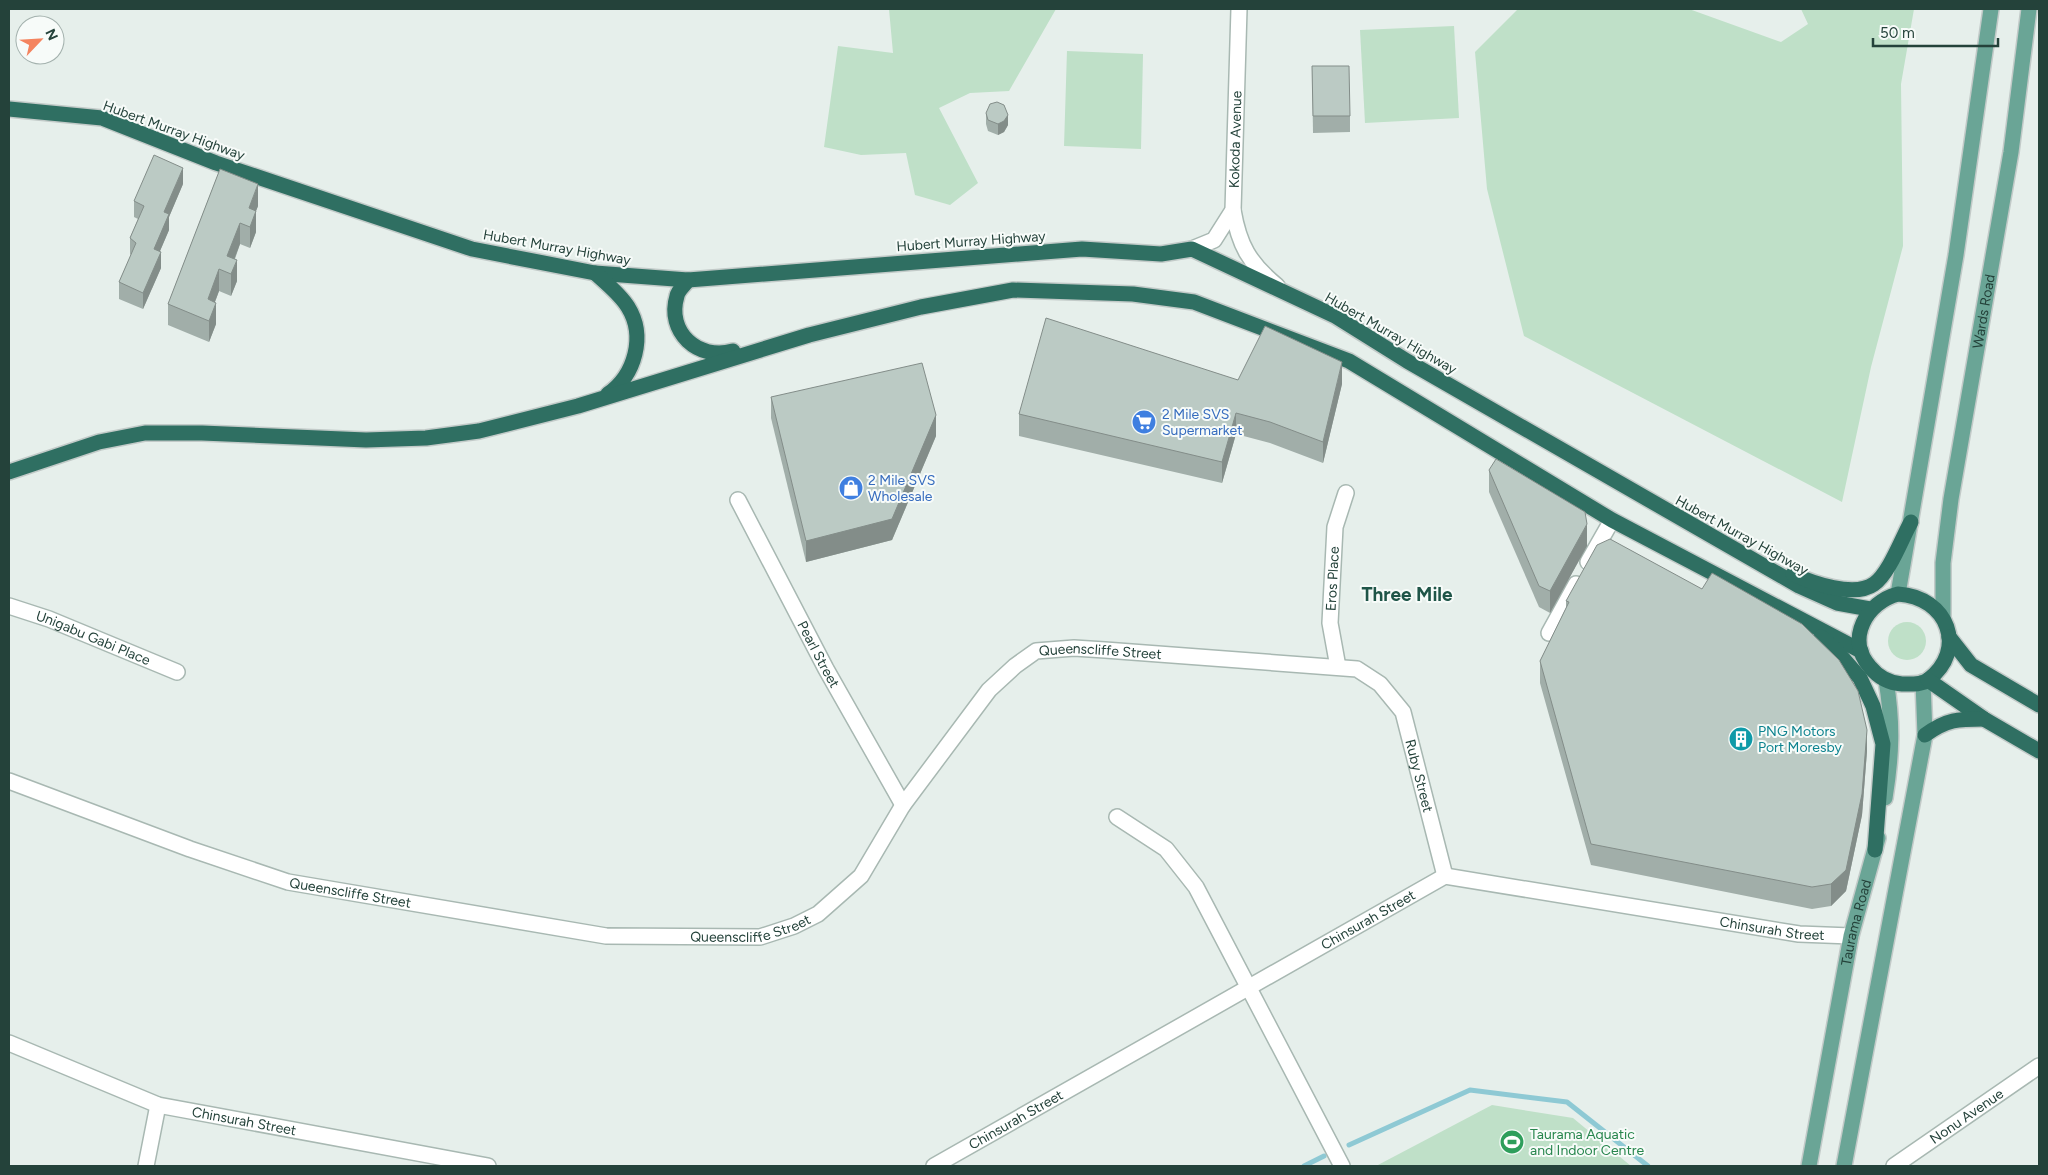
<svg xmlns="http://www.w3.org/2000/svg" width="2048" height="1175" font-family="Figtree,sans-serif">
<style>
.green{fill:#bfe0c8}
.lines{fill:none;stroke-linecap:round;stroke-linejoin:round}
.stream{stroke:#8ec9d4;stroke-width:5}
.minor-casing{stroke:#a8b8b2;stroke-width:18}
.major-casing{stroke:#c2cac8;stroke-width:18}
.highway-casing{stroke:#c2cac8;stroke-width:18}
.minor{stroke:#fff;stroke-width:15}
.major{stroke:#6aa596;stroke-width:15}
.highway{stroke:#2f6f62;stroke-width:15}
.wall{fill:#a1aea9}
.shaded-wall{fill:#838d89}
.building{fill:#bbcac4;stroke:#838d89}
.labels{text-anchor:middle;stroke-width:4;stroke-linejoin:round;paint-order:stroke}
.street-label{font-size:14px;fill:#24423a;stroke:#f7fbf9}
.shop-label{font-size:14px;fill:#366cbe;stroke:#f7fbf9;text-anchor:start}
.culture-label{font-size:14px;fill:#0d838f;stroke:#f7fbf9;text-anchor:start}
.leisure-label{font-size:14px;fill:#27864d;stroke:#f7fbf9;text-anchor:start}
.district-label{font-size:19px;font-weight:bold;fill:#1f5548;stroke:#f7fbf9}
</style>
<rect width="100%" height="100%" fill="#e6efeb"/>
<g class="green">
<path d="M 889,9 L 1056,9 L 1009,91 L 970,93 L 939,108 L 978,183 L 950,205 L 915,195 L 906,153 L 861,155 L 824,147 L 838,46 L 893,53 Z"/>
<path d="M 1518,9 L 1689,9 L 1781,42 L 1808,24 L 1801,9 L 1914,9 L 1901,84 L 1903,246 L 1871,367 L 1842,502 L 1524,336 L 1487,189 L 1475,52 Z"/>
<path d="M 1454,26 L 1459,118 L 1365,123 L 1360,30 Z"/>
<path d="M 1067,51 L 1143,54 L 1141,149 L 1064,146 Z"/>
<circle cx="1907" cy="641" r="19"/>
<path d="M 1492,1105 L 1573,1118 L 1631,1166 L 1376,1166 Z"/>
</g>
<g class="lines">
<g class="stream">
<path d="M 1349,1145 L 1470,1090 L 1567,1102 L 1648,1166"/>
<path d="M 1304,1166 L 1324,1156"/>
</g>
<defs>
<g id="minor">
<path d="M 1233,210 C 1239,245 1249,263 1277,286"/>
<path id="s1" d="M 1192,249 L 1214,240 L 1233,210 L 1239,9"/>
<path id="s2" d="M 738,500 L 826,669 L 903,805"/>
<path d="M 1588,562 L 1612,520"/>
<path id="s3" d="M 9,606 L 49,619 L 177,672"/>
<path d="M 1549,633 L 1576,584"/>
<path id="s4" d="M 1338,667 L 1330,623 L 1335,527 L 1346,493"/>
<path id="s5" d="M 9,781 L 190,849 L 288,882 L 606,936 L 760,937 L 794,926 L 818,914 L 861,876 L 903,805 L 989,690 L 1015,666 L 1036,651 L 1074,648 L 1105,650 L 1357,669 L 1380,684 L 1403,712 L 1445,876"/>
<path d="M 1117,817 L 1166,849 L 1196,887 L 1342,1166"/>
<path id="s6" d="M 9,1043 L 158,1105 L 488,1166"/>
<path d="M 146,1166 L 158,1105"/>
<path id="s7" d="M 934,1166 L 1445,876 L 1799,934 L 1851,936"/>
<path id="s8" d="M 1894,1166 L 2039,1066"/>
</g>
<g id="major">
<path d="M 1898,594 L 1956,255 L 1991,9"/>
<path id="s9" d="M 1943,616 L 1943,563 L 1951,499 L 2011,152 L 2029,9"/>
<path d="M 1885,798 C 1892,755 1893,723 1886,680"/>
<path id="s10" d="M 1809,1166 L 1851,936 L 1878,838"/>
<path d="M 1844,1166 L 1925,735 L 1923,682"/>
</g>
<g id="highway">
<path d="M 9,109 L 102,118 L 216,163 L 472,249 L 595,273 L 688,280 L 1082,249 L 1161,254 L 1192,249 L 1335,316 L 1407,361 L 1799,586 L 1837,603 L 1870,609"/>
<path d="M 595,273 C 606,283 620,294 628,307 C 646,336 635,375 608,394"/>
<path d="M 688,280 C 685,285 678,290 677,296 C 666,332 698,361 733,351"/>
<path d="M 9,472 L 99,442 L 145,433 L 202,433 L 366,440 L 426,438 L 479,431 L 578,406 L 809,335 L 921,307 L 1013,290 L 1133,294 L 1194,302 L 1349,361 L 1612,520 L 1861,651"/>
<path d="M 1793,574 C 1812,583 1854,598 1874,584 C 1889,574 1902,538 1911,522"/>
<path d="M 1898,594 C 1948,597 1968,650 1928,680 C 1922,685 1910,684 1902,684 C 1889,683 1878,677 1870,667 C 1845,639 1867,602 1898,594 Z"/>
<path d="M 1821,637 L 1834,648 L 1860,678 L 1873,706 L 1883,744 L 1875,850"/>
<path d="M 1949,637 L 1971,665 L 2039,705"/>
<path d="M 1928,680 L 1984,719 L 2039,751"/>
<path d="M 1925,735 C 1947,719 1958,719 1984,719"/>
</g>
</defs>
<use href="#minor" class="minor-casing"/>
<use href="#major" class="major-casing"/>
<use href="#highway" class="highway-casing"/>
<use href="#minor" class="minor"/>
<use href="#major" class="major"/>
<use href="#highway" class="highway"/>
</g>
<g class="wall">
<path d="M 1312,66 L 1350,116 L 1350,132 L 1313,133 Z"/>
<path d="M 986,113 L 1008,125 L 1004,132 L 998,135 L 988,131 L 986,124 Z"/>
<path d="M 220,169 L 258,206 L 256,211 L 256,232 L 250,248 L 240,244 L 235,259 L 237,281 L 231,296 L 219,291 L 215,302 L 216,324 L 209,342 L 168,325 L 168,304 Z"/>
<path d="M 183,184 L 169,217 L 169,230 L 160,251 L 161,268 L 143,309 L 119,299 L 119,282 L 131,255 L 130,254 L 130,238 L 138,219 L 134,217 L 134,201 Z"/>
<path d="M 1238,380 L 1342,384 L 1323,463 L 1270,443 L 1236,434 L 1222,483 L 1019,436 L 1019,414 Z"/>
<path d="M 771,397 L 936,436 L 892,540 L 806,562 L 771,418 Z"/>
<path d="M 1489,470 L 1587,546 L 1550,613 L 1539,607 L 1489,492 Z"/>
<path d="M 1566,601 L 1867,751 L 1862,815 L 1846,891 L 1831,906 L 1812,909 L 1591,865 L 1540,683 L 1540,661 L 1566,608 Z"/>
</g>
<g class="shaded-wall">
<path d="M 1008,115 L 1008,125 L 1004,132 L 998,135 L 998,124 Z"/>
<path d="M 183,168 L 183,184 L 169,217 L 169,230 L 154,265 L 154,249 L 164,212 Z"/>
<path d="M 258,184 L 258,206 L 250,226 L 249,208 Z"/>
<path d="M 256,211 L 256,232 L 250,248 L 250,227 Z"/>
<path d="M 240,223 L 240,244 L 229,273 L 227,256 Z"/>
<path d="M 161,252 L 161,268 L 143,309 L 143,293 Z"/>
<path d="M 237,260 L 237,281 L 231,296 L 231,274 Z"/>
<path d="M 219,269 L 219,291 L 208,320 L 208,299 Z"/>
<path d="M 216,303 L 216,324 L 209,342 L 209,321 Z"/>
<path d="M 1342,362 L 1342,384 L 1323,463 L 1323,442 Z"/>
<path d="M 1236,413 L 1236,434 L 1222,483 L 1222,462 Z"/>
<path d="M 936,415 L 936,436 L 892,540 L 806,562 L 806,541 Z"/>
<path d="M 1587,524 L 1587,546 L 1550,613 L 1550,591 Z"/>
<path d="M 1867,730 L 1867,751 L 1862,815 L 1846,891 L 1831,906 L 1831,884 Z"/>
</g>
<g class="building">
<path d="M 1312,66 L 1349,66 L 1350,116 L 1313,116 Z"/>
<path d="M 997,102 L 1004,105 L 1008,115 L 1004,121 L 998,124 L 988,120 L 986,113 L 990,104 Z"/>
<path d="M 154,155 L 183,168 L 164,212 L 169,214 L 154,249 L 161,252 L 143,293 L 119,282 L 136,243 L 130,238 L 144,206 L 134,201 Z"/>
<path d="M 220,169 L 258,184 L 249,208 L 256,211 L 250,227 L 240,223 L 227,256 L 237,260 L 231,274 L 219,269 L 208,299 L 216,303 L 209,321 L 168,304 Z"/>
<path d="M 1046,318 L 1238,380 L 1265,326 L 1342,362 L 1323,442 L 1270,422 L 1236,413 L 1222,462 L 1019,414 Z"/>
<path d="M 922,363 L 936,415 L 892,519 L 806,541 L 771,397 Z"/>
<path d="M 1496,459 L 1585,512 L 1587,524 L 1550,591 L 1539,586 L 1489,470 Z"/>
<path d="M 1610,539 L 1702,589 L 1712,573 L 1802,624 L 1839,660 L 1858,691 L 1867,730 L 1862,794 L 1846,870 L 1831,884 L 1812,887 L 1591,844 L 1540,661 L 1569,602 L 1566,601 L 1597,545 Z"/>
</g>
<defs>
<symbol id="supermarket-disc" viewBox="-11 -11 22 22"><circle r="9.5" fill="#3f7fe0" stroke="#f7fbf9"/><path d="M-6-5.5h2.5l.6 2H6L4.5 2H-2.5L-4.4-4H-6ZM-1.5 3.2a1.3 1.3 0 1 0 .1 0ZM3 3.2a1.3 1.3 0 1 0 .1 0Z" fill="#fff"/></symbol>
<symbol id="shop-disc" viewBox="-11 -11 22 22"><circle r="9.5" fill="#3f7fe0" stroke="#f7fbf9"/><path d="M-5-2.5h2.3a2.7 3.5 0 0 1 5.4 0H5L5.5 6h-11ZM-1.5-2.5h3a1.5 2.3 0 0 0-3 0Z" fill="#fff"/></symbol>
<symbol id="building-disc" viewBox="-11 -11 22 22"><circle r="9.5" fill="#0f9aa8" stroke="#f7fbf9"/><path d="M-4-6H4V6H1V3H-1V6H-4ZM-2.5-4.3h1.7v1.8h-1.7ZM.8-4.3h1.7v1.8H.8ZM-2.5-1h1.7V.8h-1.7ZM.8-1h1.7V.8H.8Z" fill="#fff"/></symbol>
<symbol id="stadium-disc" viewBox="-11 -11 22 22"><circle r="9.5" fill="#2e9e5b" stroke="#f7fbf9"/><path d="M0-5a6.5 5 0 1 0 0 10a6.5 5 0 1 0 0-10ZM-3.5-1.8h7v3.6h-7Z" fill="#fff"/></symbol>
</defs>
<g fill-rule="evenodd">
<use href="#supermarket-disc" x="1130" y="408" width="28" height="28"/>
<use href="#shop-disc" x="837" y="474" width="28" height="28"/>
<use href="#building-disc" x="1727" y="725" width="28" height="28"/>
<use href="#stadium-disc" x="1498" y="1128" width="28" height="28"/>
</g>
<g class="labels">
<g class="street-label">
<text transform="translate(174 130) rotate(20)" y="5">Hubert Murray Highway</text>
<text dy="5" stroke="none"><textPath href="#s1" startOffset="130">Kokoda Avenue</textPath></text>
<text transform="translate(971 241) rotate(-4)" y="5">Hubert Murray Highway</text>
<text transform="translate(557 247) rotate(10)" y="5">Hubert Murray Highway</text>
<text dy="5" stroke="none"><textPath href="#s9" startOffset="308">Wards Road</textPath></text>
<text transform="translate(1391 333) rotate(30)" y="5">Hubert Murray Highway</text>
<text transform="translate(1742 535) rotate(29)" y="5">Hubert Murray Highway</text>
<text dy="5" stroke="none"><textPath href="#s4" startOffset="89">Eros Place</textPath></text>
<text dy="5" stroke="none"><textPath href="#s3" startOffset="90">Unigabu Gabi Place</textPath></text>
<text dy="5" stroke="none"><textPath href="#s2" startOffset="174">Pearl Street</textPath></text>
<text dy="5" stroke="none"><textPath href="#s5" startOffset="1245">Queenscliffe Street</textPath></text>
<text dy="5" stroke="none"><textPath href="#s5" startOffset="1632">Ruby Street</textPath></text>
<text dy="5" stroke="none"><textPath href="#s5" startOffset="360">Queenscliffe Street</textPath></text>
<text dy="5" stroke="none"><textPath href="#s7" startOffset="499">Chinsurah Street</textPath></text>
<text dy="5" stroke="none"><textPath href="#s10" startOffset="248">Taurama Road</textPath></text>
<text dy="5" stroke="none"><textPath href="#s5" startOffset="765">Queenscliffe Street</textPath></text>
<text dy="5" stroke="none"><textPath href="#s7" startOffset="919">Chinsurah Street</textPath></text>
<text dy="5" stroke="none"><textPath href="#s8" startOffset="88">Nonu Avenue</textPath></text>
<text dy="5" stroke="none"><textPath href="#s7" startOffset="94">Chinsurah Street</textPath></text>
<text dy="5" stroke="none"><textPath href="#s6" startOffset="249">Chinsurah Street</textPath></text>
</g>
<g class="shop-label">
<text x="1162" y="419">2 Mile SVS<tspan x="1162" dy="16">Supermarket</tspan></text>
<text x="868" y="485">2 Mile SVS<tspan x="868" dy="16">Wholesale</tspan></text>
</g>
<g class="culture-label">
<text x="1758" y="736">PNG Motors<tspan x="1758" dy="16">Port Moresby</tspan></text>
</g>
<g class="leisure-label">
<text x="1530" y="1139">Taurama Aquatic<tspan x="1530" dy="16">and Indoor Centre</tspan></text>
</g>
<g class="district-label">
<text x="1407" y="601">Three Mile</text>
</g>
</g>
<rect width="2048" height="1175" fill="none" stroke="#24423a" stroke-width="20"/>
<g transform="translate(40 40) rotate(65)"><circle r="24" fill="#f7fbf9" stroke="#a3b1ad"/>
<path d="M0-4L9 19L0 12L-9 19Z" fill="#f4845f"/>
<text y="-8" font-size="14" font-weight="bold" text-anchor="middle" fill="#24423a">N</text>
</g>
<path d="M1873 38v8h125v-8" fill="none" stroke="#24423a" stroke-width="2.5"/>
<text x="1880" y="38" font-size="15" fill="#24423a" stroke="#f7fbf9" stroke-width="4" paint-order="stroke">50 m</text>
</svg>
